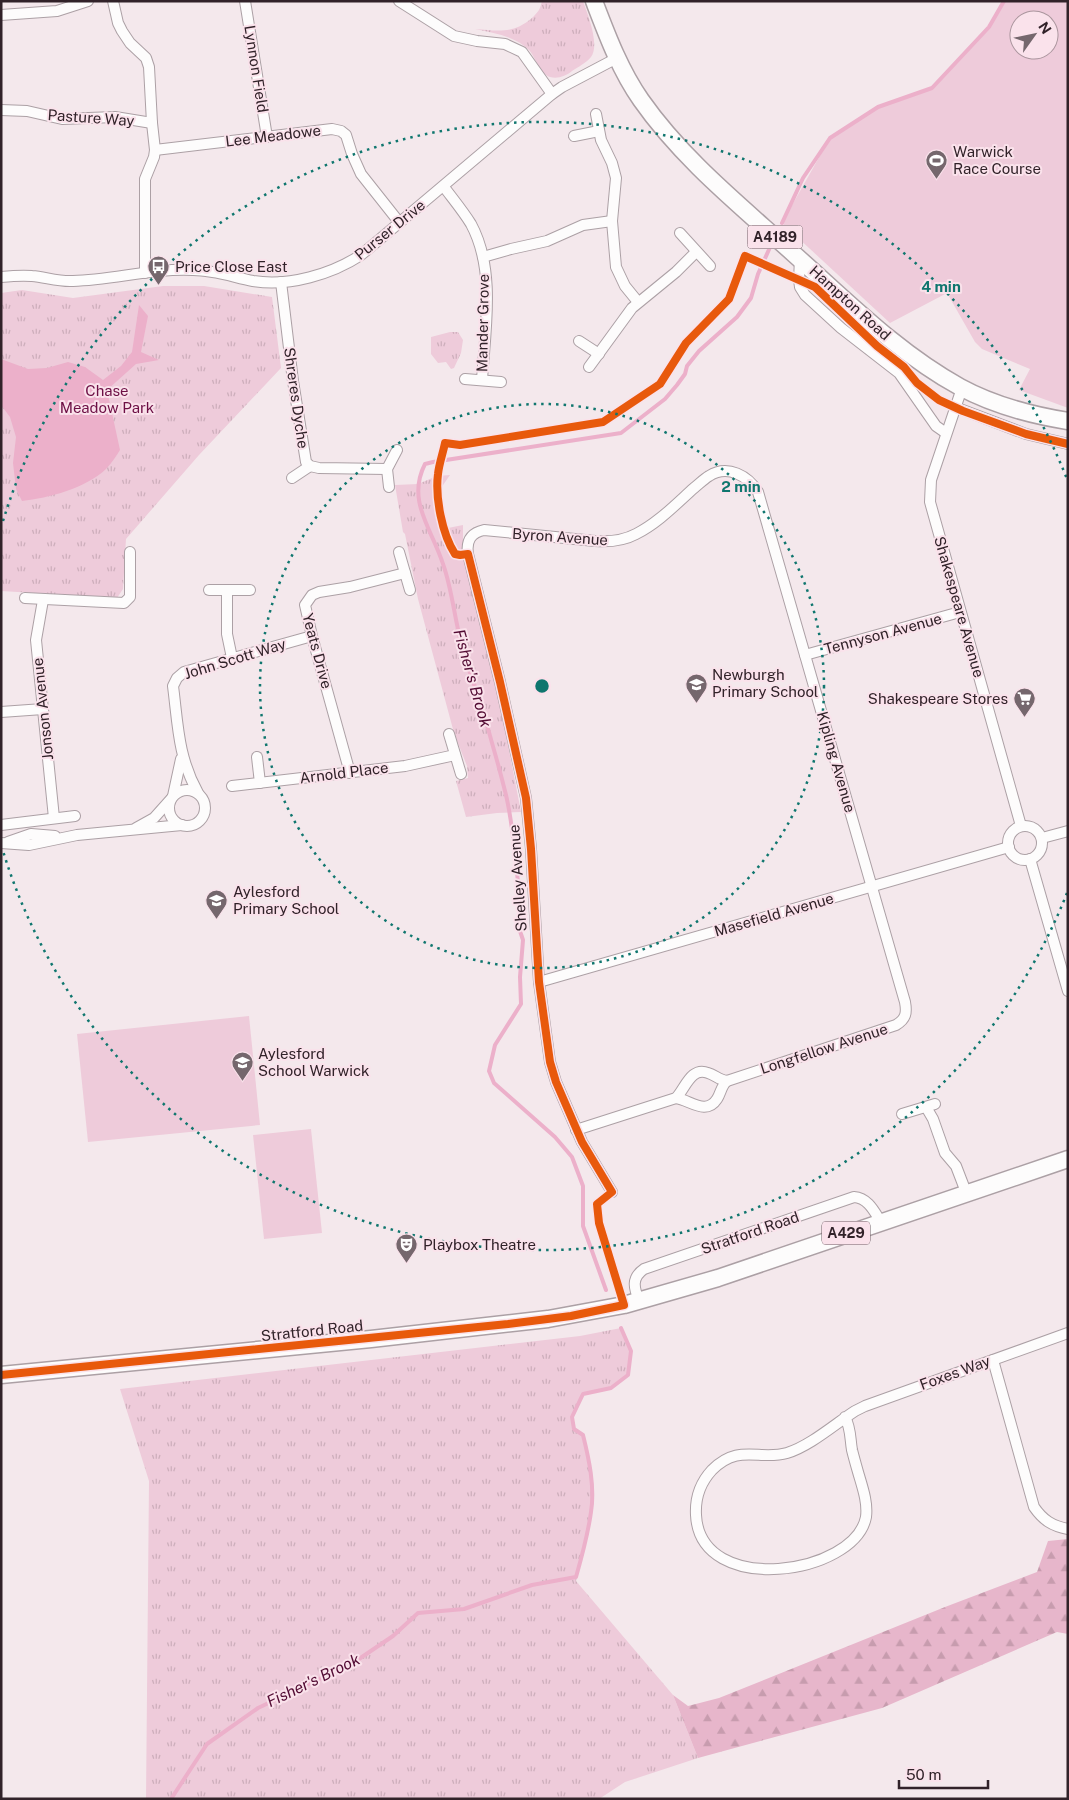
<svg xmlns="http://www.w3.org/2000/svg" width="1069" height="1800" font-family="'Public Sans',sans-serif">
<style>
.grass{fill:url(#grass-tufts)}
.forest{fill:url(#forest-firs)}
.garden{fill:#eecbda;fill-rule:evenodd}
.water{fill:#ecb0ca}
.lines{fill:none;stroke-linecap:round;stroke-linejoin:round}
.stream{stroke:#ecb0ca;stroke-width:4}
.minor-casing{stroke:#aca0a5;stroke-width:12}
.primary-casing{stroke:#aca0a5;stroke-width:19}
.minor{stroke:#fdfcfc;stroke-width:10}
.primary{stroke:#fdfcfc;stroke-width:16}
.cycleway-casing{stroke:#fae2eb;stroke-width:11}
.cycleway{stroke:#e8590c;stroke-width:8}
.ring{fill:none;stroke:#0f766e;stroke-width:2.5;stroke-dasharray:2.5 5}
.labels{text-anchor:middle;stroke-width:4;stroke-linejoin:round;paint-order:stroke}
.shield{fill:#fae2eb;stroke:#6d5c63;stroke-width:1}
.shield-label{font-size:14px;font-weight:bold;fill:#312229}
.street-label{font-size:15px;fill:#312229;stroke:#fae2eb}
.poi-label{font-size:15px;fill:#312229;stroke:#fae2eb;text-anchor:start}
.park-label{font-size:15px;fill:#6d0f45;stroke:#fae2eb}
.water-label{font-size:16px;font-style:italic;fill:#520b33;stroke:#fae2eb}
.centre{fill:#0f766e;stroke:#fae2eb;stroke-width:2.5}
.ring-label{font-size:15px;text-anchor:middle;font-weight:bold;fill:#0f766e;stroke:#fae2eb;stroke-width:4;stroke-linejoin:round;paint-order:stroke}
</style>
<defs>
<pattern id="grass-tufts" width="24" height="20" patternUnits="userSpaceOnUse" patternTransform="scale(1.25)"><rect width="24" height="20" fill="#eecbda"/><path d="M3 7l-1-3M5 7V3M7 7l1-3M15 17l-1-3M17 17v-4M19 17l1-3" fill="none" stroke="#cdaebb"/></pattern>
<pattern id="forest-firs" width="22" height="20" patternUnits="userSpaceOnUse" patternTransform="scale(1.25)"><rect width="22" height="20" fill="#e7b6cb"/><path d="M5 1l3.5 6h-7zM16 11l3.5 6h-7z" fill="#c79cae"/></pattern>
</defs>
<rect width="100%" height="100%" fill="#f4e8ec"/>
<g class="grass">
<path d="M 542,1 L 583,1 C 588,15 600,45 591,57 C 586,63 578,67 572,71 C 566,76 558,79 550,77 C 539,73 536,58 529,50 C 515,36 493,33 475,29 C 499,31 513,34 532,18 C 538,12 540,10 542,1 Z"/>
<path d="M 163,286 L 204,286 L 272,297 L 281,368 L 199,455 L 126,539 L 123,589 L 117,598 L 1,591 L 1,293 L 22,290 L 73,298 Z"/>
<path d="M 450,332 L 458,332 L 463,340 L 461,353 L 454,368 L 451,369 L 446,362 L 438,363 L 431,354 L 431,337 Z"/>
<path d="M 450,475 L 441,488 L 448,528 L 463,525 L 463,547 L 504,724 L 521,812 L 497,813 L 466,817 L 456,781 L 468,778 L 467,766 L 454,733 L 418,599 L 405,534 L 403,532 L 395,485 L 418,484 L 437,476 Z"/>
<path d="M 621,1328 L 631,1351 L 628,1375 L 611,1388 L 583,1394 L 572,1417 L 574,1429 L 583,1435 L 591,1472 L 592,1511 L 576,1581 L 673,1695 L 698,1758 L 625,1782 L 599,1799 L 146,1799 L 149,1481 L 120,1389 L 580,1336 Z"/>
</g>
<path class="forest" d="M 1068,1539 L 1068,1634 L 1057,1632 L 882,1708 L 698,1758 L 673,1695 L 688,1706 L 719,1698 L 945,1607 L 1037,1572 L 1048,1541 Z"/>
<g class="garden">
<path d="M 1004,1 L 1068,1 L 1068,408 L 1019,390 L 1030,369 L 982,349 L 975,342 L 947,293 L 890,323 L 782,223 L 830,138 L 878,107 L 932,88 L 989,27 ZM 1019,20 L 1049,20 L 1049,50 L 1019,50 Z"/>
<path d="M 249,1016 L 260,1125 L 88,1142 L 77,1034 Z"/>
<path d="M 311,1129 L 322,1233 L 264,1239 L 253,1135 Z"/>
</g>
<path class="water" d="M 139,305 L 148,316 L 141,352 L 159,360 L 136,364 L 107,390 L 120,450 C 116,456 112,463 106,469 C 86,488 49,498 22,501 L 16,489 L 13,463 L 16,437 L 10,417 L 1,405 L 1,359 L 28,369 L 47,368 L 68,362 L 85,367 L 103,380 L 121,366 L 132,352 Z"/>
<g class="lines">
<g class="stream">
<path d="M 782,223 L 803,178 L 830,138 L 878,107 L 932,88 L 989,27 L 1004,1"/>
<path d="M 606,1290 L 583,1226 L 583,1186 L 572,1157 L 555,1137 L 494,1083 L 489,1071 L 495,1045 L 521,1004 L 520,977 L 523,940 L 518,925 L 521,915 C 517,876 515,834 506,795 C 498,763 489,731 479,699 C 473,680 465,661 461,642 C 454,616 452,589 443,564 C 432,529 406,501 425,464 L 433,462 L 621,433 L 665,399 L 677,385 L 685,374 L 687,366 L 699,351 L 737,317 L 751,298 L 758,274 L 771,245"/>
<path d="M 171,1799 L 207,1744 L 258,1708 L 353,1663 L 393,1636 L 418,1613 L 464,1609 L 532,1585 L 576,1577 C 582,1556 588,1534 591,1512 C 595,1487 589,1459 583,1435 L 574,1429 L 572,1417 L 583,1394 L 611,1388 L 628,1375 L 631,1351 L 621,1328"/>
</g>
<defs>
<g id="minor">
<path d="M 113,1 L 118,23 L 122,31 L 130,43 L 146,58 L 149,67 L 152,123 L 155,150 L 154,157 L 145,179 L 145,273"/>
<path d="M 245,1 L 267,137"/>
<path d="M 399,1 L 454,36 L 477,41 L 505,44 L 522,52 L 552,94"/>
<path d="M 1,15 L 57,11 L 88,1"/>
<path d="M 1,110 L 27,111 L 62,119 L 115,117 L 152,123"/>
<path d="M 596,114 L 601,140 L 612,163 L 616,178 L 612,221 L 616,267 L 625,286 L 638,302"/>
<path d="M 574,136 L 599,131"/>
<path d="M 155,150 L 332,129 L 341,131 L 346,135 L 352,154 L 361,174 L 399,222"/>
<path d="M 444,187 C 453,199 463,211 471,224 C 496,270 485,330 482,380"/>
<path d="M 680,233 L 710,266"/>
<path d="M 483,257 L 511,249 L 547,241 L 583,225 L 612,221"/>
<path d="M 800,259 L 799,280 L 800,287 L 805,295 L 841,328 L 899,373 L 936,426 L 946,433"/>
<path d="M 1,277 C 11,276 22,275 32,276 C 45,277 59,282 73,281 C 113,280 153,268 193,270 C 214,270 233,277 253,281 C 289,287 332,274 361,255 L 552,94 L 562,87 L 617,58"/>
<path d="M 281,282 L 293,381 L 306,462 L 310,466 L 319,468 L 387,469"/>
<path d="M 579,341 L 599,354"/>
<path d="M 589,367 L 632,308 L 676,272 L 696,252"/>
<path d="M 465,379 L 501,382"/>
<path d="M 962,388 L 931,480 L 930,502 L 1021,826"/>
<path d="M 955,407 L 1026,434 L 1068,444"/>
<path d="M 292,478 L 310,466"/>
<path d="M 389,487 L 387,469 L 397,450"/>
<path d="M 399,552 L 410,590"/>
<path d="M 209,590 L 250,590"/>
<path d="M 227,590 L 227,634 L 232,658"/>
<path d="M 25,598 L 124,603 L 130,597 L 130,552"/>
<path d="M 43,600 L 36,640 L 54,818"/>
<path d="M 805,655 L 960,612"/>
<path d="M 1,712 L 43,709"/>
<path d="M 449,734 L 461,774"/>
<path d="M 257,757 L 260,783"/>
<path d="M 350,773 L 312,636 L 305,605 L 312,595 L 319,592 L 350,587 L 405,573"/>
<path d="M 232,786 L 405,766 L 455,755"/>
<circle cx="187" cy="808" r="18"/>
<path d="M 198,793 C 178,757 178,725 173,686 L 177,678 L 184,672 L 312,636"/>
<path d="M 173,796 L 181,759"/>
<path d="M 1,825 L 75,816"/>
<circle cx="1025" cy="843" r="17"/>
<path d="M 136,828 L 154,818 L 171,799"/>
<path d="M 1042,838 L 1068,831"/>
<path d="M 8,842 L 31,834 L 55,836"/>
<path d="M 1,843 L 29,845 L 77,835 L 182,825"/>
<path d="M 1030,859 L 1068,991"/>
<path d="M 539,982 L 1009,847"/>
<path d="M 676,1098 C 690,1100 706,1116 717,1099 C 721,1093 721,1086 727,1081"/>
<path d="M 926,1107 L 933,1119 L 945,1153 L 956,1166 L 966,1192"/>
<path d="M 902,1114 L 935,1104"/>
<path d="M 576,1130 L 676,1098 C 685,1089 691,1066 708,1073 C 715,1075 719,1080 727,1081 L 896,1025 C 906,1019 907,1013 905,1002 L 758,492 C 748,476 728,464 709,476 C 704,479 699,484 694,488 C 676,504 658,523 636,534 C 623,541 609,542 595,541 L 484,530 C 471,533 466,540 468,554 L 500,682 L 526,798 L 531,849 L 539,982 L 550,1062 L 556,1082 L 582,1142 L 612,1192"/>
<path d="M 639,1301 C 634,1288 631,1278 644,1269 L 854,1197 C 868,1198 874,1211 881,1222"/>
<path d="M 993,1360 L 1034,1507 C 1043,1520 1052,1526 1068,1529"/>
<path d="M 845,1417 C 851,1428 850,1439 852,1450 C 854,1458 856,1465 858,1472 C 862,1486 868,1502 866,1517 C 855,1575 700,1598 696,1515 C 695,1497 700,1483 712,1470 C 739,1443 759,1461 787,1453 C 810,1446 835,1424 855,1411 L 865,1406 L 1068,1333"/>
</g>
<g id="primary">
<path d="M 594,1 C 607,35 620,70 641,100 C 683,160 741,206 795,255 C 848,302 898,353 960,387 C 993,405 1031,415 1068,421"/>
<path d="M 1,1375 L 371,1339 L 548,1319 L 624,1305 L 718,1278 L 1068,1159"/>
</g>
</defs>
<use href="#minor" class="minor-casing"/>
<use href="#primary" class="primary-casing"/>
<use href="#minor" class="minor"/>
<use href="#primary" class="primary"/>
<defs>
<path id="cycleway" d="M 1,1375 L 508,1324 L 571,1316 L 624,1305 L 599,1223 L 597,1204 L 612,1192 L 582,1142 L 556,1082 L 550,1062 L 539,982 L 531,849 L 526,798 L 500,682 L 468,554 L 460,555 L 455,554 C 442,534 435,497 438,474 C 439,464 443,453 445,443 L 460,445 L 603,422 L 660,384 L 686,343 L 729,299 L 745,256 L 815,287 L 877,346 L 904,367 L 917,383 L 939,400 L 963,411 L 1026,434 L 1068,444"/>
</defs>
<use href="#cycleway" class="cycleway-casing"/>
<use href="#cycleway" class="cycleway"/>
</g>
<g class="ring">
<circle cx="542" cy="686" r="282"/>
<path d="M1067 893A564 564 0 0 1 3 851M3 521A564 564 0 0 1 1067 479"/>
</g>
<defs>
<symbol id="stadium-pin" viewBox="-11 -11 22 30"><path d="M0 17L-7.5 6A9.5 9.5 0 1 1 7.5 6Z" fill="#75676d" stroke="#fae2eb"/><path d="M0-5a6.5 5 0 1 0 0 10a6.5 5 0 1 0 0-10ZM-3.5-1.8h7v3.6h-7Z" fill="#fff"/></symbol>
<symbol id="bus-pin" viewBox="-11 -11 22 30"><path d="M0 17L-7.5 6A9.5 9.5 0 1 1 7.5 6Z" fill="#75676d" stroke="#fae2eb"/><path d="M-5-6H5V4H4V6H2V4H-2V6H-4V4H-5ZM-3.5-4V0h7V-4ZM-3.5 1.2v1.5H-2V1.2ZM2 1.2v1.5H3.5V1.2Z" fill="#fff"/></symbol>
<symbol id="school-pin" viewBox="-11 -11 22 30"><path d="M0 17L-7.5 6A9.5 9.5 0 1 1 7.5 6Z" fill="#75676d" stroke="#fae2eb"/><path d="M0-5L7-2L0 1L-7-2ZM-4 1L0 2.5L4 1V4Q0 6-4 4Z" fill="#fff"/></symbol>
<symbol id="supermarket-pin" viewBox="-11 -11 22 30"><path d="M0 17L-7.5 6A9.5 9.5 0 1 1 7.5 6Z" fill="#75676d" stroke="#fae2eb"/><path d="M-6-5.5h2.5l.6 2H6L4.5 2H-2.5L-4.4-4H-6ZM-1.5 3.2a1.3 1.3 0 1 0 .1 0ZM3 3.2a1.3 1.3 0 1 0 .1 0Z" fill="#fff"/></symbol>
<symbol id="theatre-pin" viewBox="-11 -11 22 30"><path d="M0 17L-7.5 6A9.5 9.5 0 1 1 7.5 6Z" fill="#75676d" stroke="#fae2eb"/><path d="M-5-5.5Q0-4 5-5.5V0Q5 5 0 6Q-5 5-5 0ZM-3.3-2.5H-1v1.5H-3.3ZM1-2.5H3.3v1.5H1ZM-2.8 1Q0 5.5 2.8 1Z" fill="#fff"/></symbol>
</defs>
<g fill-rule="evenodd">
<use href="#stadium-pin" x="924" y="148" width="25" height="34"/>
<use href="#bus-pin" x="146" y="254" width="25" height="34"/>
<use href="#school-pin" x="684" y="672" width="25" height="34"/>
<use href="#supermarket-pin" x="1012" y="686" width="25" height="34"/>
<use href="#school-pin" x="204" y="888" width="25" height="34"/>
<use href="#school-pin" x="230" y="1050" width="25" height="34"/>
<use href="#theatre-pin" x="394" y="1232" width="25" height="34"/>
</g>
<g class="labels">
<g class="shield">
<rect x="747.5" y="225.5" width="55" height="23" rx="4"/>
<rect x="822" y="1221.5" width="48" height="23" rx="4"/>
</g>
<g class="shield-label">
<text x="775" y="242">A4189</text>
<text x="846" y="1238">A429</text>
</g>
<g class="street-label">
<text transform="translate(256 69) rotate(81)" y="5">Lynnon Field</text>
<text transform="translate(91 118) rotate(4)" y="5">Pasture Way</text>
<text transform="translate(273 136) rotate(-7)" y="5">Lee Meadowe</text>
<text transform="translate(390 230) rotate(-39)" y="5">Purser Drive</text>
<text transform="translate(850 303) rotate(42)" y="5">Hampton Road</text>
<text transform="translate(483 323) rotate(-89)" y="5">Mander Grove</text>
<text transform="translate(296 398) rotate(82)" y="5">Shreres Dyche</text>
<text transform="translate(560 537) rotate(4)" y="5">Byron Avenue</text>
<text transform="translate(959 607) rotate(74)" y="5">Shakespeare Avenue</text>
<text transform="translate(883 634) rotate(-15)" y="5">Tennyson Avenue</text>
<text transform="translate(317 651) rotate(75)" y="5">Yeats Drive</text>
<text transform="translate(235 659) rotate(-17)" y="5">John Scott Way</text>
<text transform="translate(43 709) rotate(-96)" y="5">Jonson Avenue</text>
<text transform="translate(836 762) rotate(74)" y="5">Kipling Avenue</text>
<text transform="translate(344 773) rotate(-7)" y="5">Arnold Place</text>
<text transform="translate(518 878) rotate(-94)" y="5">Shelley Avenue</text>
<text transform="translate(774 915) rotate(-16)" y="5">Masefield Avenue</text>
<text transform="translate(824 1049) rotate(-18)" y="5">Longfellow Avenue</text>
<text transform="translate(750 1233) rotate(-19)" y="5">Stratford Road</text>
<text transform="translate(312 1331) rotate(-6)" y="5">Stratford Road</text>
<text transform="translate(955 1373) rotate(-20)" y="5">Foxes Way</text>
</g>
<g class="poi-label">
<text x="953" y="157">Warwick<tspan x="953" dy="17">Race Course</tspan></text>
<text x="175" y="272">Price Close East</text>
<text x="712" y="680">Newburgh<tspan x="712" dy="17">Primary School</tspan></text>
<text x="1008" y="704" text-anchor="end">Shakespeare Stores</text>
<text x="233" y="897">Aylesford<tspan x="233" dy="17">Primary School</tspan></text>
<text x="258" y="1059">Aylesford<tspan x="258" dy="17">School Warwick</tspan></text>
<text x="423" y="1250">Playbox Theatre</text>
</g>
<g class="park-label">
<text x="107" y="396">Chase<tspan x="107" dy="17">Meadow Park</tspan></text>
</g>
<g class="water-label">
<text transform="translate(473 678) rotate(74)" y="6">Fisher's Brook</text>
<text transform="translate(313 1680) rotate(-26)" y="6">Fisher's Brook</text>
</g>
</g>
<circle cx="542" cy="686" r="8" class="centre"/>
<g class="ring-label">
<text x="941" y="292">4 min</text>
<text x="741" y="492">2 min</text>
</g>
<rect width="1069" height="1800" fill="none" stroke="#312229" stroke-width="5"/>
<g transform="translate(1034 35) rotate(57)"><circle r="24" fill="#fae2eb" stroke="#aa959d"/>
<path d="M0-4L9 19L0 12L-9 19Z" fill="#75676d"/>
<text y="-8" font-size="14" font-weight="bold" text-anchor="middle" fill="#312229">N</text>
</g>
<path d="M899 1780v8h89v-8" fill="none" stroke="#312229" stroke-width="2.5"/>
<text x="906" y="1780" font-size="15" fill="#312229" stroke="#fae2eb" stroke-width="4" paint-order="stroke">50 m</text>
</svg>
